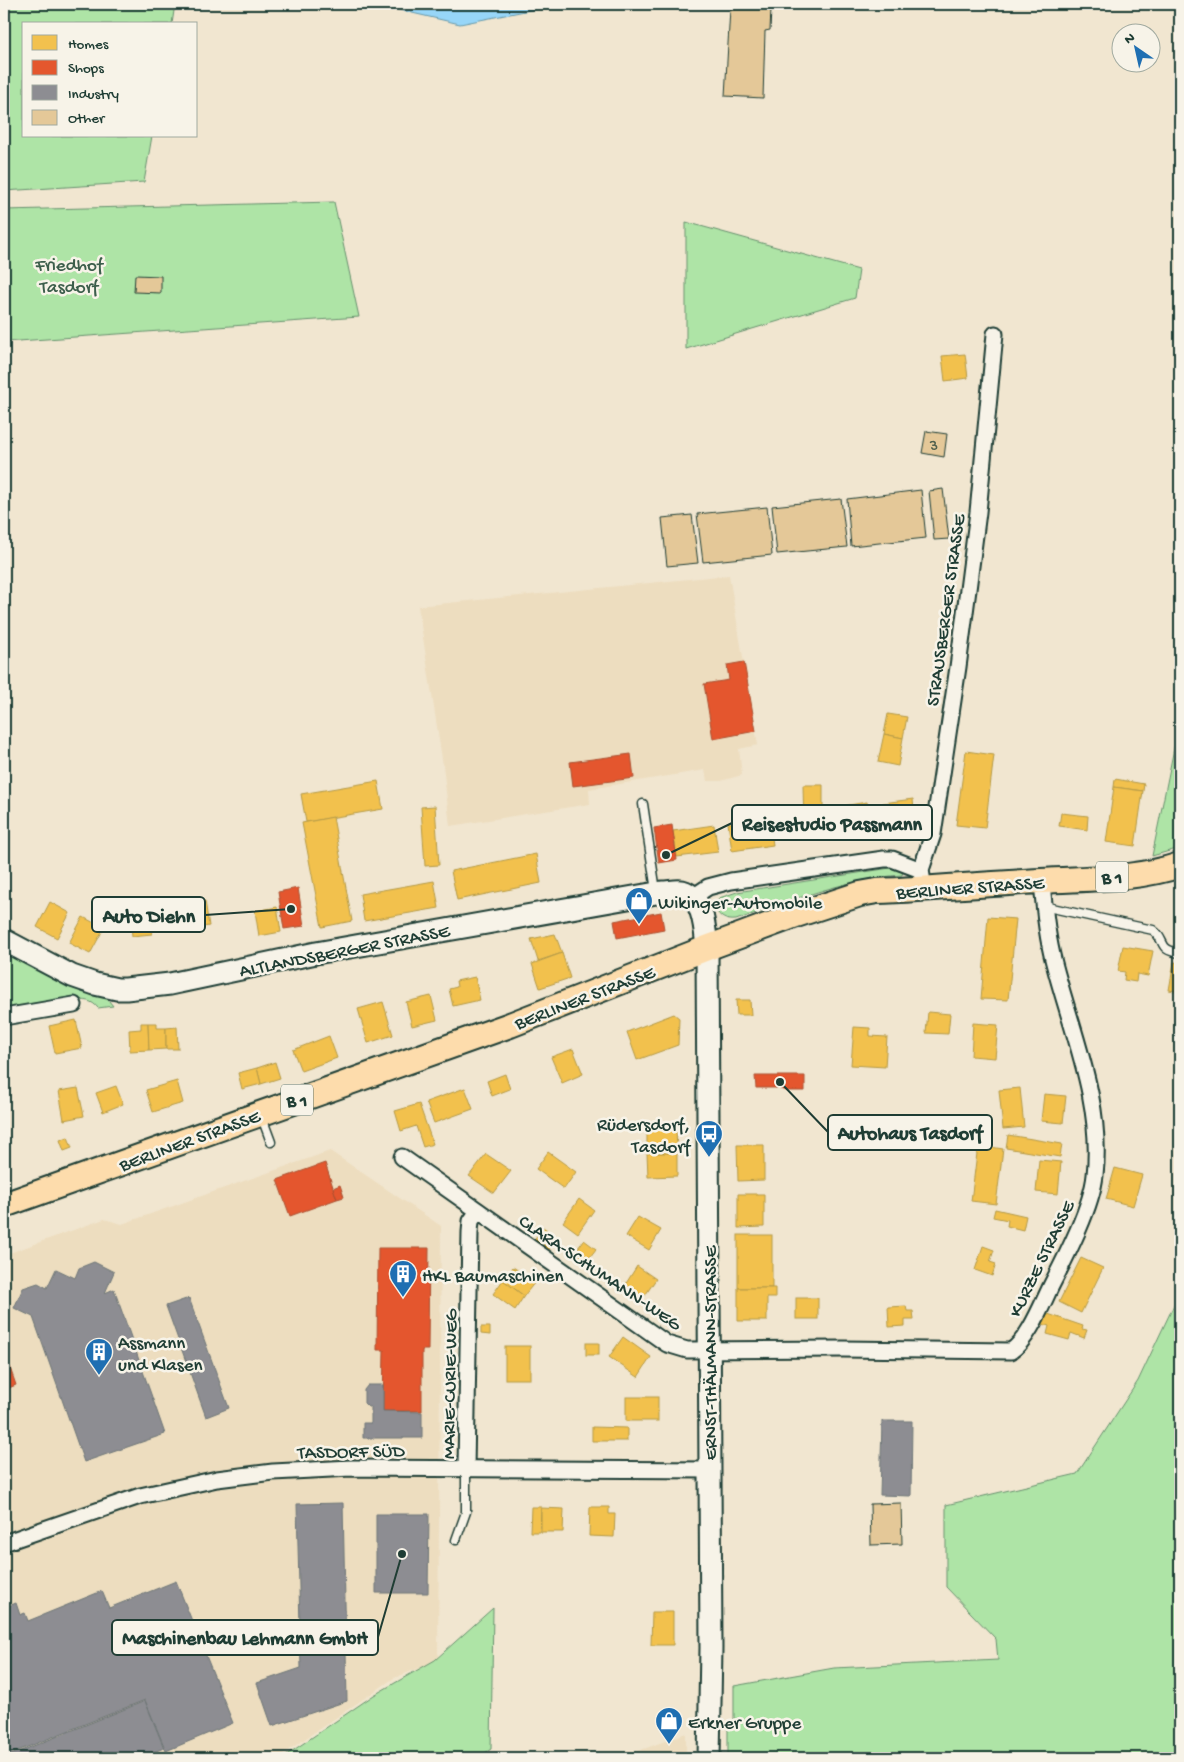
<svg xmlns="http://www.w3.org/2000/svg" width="1184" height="1762" font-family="'Gochi Hand',sans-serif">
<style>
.built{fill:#edddbf}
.green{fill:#aee4a6;stroke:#66906d}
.water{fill:#97d6f8;stroke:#6799aa}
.homes{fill:#f2c14e;stroke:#b39946}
.shops{fill:#e4572e;stroke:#a94f30}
.industry{fill:#8d8d92;stroke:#6c7576}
.building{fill:#e4c898;stroke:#1f3d34}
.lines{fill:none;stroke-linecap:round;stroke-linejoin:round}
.lane-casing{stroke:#1f3d34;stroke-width:11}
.street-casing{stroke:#1f3d34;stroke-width:19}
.secondary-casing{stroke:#1f3d34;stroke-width:25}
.primary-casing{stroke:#1f3d34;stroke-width:28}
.lane{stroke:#f7f3e8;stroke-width:8}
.street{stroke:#f7f3e8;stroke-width:15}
.secondary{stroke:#f7f3e8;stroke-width:21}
.primary{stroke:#fddcac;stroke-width:24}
.labels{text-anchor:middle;stroke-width:5;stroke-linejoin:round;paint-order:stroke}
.number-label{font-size:16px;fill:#50604d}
.shield{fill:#f7f3e8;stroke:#60746a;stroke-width:1}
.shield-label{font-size:18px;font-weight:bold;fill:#1f3d34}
.park-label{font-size:19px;fill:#3c5e4b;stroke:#f7f3e8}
.street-label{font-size:19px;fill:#1f3d34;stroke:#f7f3e8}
.poi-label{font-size:19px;fill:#1f3d34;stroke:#f7f3e8;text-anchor:start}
.leader{fill:none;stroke:#1f3d34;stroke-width:2}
.callout-dot{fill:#1f3d34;stroke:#f7f3e8;stroke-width:2}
.callout{fill:#f7f3e8;stroke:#1f3d34;stroke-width:2}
.callout-label{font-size:20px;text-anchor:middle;font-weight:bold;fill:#1f3d34}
</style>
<rect width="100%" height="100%" fill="#f1e6d0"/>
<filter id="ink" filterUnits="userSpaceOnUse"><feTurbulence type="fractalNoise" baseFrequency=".02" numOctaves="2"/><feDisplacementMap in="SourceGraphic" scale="10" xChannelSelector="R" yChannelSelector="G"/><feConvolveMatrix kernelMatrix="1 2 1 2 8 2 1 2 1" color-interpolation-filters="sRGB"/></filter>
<g filter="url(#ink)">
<g class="built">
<path d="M 729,575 L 758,745 L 739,749 L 742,775 L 721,781 L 707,781 L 705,770 L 589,789 L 590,804 L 450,826 L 443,765 L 418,606 Z"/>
<path d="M 330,1151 L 441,1226 L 438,1661 L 394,1678 L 277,1758 L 4,1758 L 4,1255 L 104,1219 L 122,1224 Z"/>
<path d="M 686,1733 L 686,1758 L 620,1758 Z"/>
</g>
<g class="green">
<path d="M 4,4 L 175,4 L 172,24 L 24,24 L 24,136 L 152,136 L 144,182 L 4,191 Z"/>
<path d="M 334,202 L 359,317 L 4,342 L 4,210 Z"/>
<path d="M 686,222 L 859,270 L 855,298 L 686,349 Z"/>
<path d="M 1180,719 L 1180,848 L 1152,856 Z"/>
<path d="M 890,868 L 903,871 L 902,875 C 844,879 791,901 736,920 C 725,921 720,917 714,908 L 719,898 L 737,892 Z"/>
<path d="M 4,950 L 105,996 L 113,1006 L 98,1008 C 92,1000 84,1000 75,1000 L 4,1012 Z"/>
<path d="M 1180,1292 L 1180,1758 L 728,1758 L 728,1724 L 734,1722 L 734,1686 L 834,1668 L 998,1660 L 996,1639 L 946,1587 L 946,1505 L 1077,1474 L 1138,1381 Z"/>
<path d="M 493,1608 L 491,1749 L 478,1758 L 282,1758 L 374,1695 L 435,1660 Z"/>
</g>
<path class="water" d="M 390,4 L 560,4 L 460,24 L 399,10 Z"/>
<g class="homes">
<path d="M 965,354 L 968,378 L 945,381 L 942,356 Z"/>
<path d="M 888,714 L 907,717 L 903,738 L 884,734 Z"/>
<path d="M 884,734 L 903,738 L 898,766 L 878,762 Z"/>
<path d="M 966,751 L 994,755 L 985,828 L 956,825 Z"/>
<path d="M 1115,779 L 1144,784 L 1143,791 L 1114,787 Z"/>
<path d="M 378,781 L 383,809 L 306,822 L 301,794 Z"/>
<path d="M 803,785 L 823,785 L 823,828 L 804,829 Z"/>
<path d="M 1114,787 L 1143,791 L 1135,846 L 1106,842 Z"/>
<path d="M 913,799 L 915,822 L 886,826 L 883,803 Z"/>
<path d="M 867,802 L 871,827 L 848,832 L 843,806 Z"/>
<path d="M 435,806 L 439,865 L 425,866 L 421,807 Z"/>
<path d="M 1061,813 L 1088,816 L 1087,830 L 1059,826 Z"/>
<path d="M 333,817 L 352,921 L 322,927 L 302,823 Z"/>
<path d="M 769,817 L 773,845 L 732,851 L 728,823 Z"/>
<path d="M 714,825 L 718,852 L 677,857 L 673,831 Z"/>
<path d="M 536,854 L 541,883 L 457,900 L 451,871 Z"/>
<path d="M 434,881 L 439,908 L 364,921 L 360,894 Z"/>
<path d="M 205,901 L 209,926 L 185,930 L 181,905 Z"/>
<path d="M 50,902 L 70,913 L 57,938 L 37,927 Z"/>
<path d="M 277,907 L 281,932 L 259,936 L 255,911 Z"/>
<path d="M 150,912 L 152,934 L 132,936 L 130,914 Z"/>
<path d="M 83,917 L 104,928 L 90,954 L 69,943 Z"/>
<path d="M 988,917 L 1016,919 L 1008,1000 L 981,999 Z"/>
<path d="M 555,934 L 562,953 L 538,961 L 531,939 Z"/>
<path d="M 1123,946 L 1153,951 L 1148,976 L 1137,974 L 1136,982 L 1124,980 L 1125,972 L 1118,971 Z"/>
<path d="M 562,953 L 570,978 L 540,988 L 532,964 Z"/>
<path d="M 1174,962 L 1180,963 L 1180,992 L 1169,990 Z"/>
<path d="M 475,977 L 480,1000 L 453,1006 L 449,989 L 457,987 L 456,981 Z"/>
<path d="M 431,996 L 437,1020 L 412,1026 L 406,1002 Z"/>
<path d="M 736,1000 L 750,1000 L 751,1015 L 737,1015 Z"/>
<path d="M 383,1002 L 393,1035 L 368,1043 L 358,1009 Z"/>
<path d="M 928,1012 L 950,1014 L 948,1034 L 926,1033 Z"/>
<path d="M 674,1014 L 679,1018 L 678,1045 L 637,1060 L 627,1032 Z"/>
<path d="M 76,1020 L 82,1048 L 55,1053 L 49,1026 Z"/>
<path d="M 141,1023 L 148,1023 L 149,1050 L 130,1051 L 129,1030 L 141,1029 Z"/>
<path d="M 148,1023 L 157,1023 L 157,1028 L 166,1028 L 166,1049 L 149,1050 Z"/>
<path d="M 973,1023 L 998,1025 L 995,1058 L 971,1056 Z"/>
<path d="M 177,1027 L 178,1049 L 166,1049 L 166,1028 Z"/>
<path d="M 854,1027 L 870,1028 L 870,1036 L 887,1037 L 885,1067 L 851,1065 Z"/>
<path d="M 329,1036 L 337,1058 L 301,1071 L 293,1050 Z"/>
<path d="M 573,1049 L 583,1074 L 562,1083 L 551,1057 Z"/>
<path d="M 275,1062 L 280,1078 L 261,1084 L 257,1068 Z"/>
<path d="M 257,1068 L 261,1084 L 242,1089 L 238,1073 Z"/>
<path d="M 505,1074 L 510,1089 L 492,1096 L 487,1081 Z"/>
<path d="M 177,1081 L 183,1103 L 153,1112 L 146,1090 Z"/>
<path d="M 116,1086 L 123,1104 L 103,1112 L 96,1093 Z"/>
<path d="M 78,1088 L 84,1116 L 64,1120 L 59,1091 Z"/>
<path d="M 465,1088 L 473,1109 L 434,1123 L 426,1102 Z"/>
<path d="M 1020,1088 L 1024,1127 L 1003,1129 L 999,1090 Z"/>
<path d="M 1044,1094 L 1066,1096 L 1063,1123 L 1041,1121 Z"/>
<path d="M 419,1104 L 433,1144 L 423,1147 L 416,1126 L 401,1131 L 395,1111 Z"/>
<path d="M 647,1126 L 676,1126 L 677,1153 L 647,1153 Z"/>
<path d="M 1008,1135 L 1062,1144 L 1060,1157 L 1006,1148 Z"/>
<path d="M 68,1137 L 72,1148 L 64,1151 L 60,1140 Z"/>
<path d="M 737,1145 L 764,1145 L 764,1180 L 738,1181 Z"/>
<path d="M 978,1145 L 1003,1149 L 996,1204 L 971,1201 Z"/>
<path d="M 548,1152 L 576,1172 L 564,1189 L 536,1169 Z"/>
<path d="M 647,1153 L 677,1153 L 677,1176 L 648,1177 Z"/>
<path d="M 486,1154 L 511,1171 L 494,1193 L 469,1176 Z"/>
<path d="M 1039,1160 L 1061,1162 L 1058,1194 L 1036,1192 Z"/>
<path d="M 1115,1168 L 1142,1175 L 1133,1206 L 1106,1199 Z"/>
<path d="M 738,1194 L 764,1194 L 764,1227 L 738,1228 Z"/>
<path d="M 579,1199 L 594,1210 L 578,1233 L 563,1222 Z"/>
<path d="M 995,1209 L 1026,1216 L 1023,1230 L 1007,1226 L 1008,1220 L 993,1217 Z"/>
<path d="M 638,1217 L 661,1230 L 649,1250 L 626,1236 Z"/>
<path d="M 543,1227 L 551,1233 L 541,1245 L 534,1240 Z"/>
<rect x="738" y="1235" width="34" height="53"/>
<path d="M 550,1236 L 556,1240 L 549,1250 L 543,1246 Z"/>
<path d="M 584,1240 L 596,1249 L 587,1261 L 575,1252 Z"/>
<path d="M 983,1246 L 994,1250 L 990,1262 L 996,1264 L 992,1276 L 975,1270 Z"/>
<path d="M 1081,1258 L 1103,1268 L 1081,1313 L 1059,1302 Z"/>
<path d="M 637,1266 L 656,1279 L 644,1297 L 625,1285 Z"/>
<path d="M 513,1267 L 535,1282 L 524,1296 L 503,1280 Z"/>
<path d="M 503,1280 L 524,1296 L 515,1310 L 493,1294 Z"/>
<path d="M 738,1288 L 775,1288 L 775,1298 L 767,1298 L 767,1321 L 738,1321 Z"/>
<rect x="796" y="1298" width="22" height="21"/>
<path d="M 906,1306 L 907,1311 L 913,1311 L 914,1320 L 905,1320 L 905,1326 L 889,1327 L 888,1307 Z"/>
<path d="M 1048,1314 L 1083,1326 L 1082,1329 L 1087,1330 L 1084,1338 L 1071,1333 L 1069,1340 L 1047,1334 L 1049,1326 L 1042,1324 Z"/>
<path d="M 481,1327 L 490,1327 L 490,1335 L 481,1334 Z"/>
<path d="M 623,1337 L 651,1357 L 638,1377 L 609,1357 Z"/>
<rect x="586" y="1343" width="13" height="12"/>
<rect x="505" y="1346" width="25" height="33"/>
<rect x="626" y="1397" width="32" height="24"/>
<path d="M 592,1427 L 627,1428 L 627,1441 L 592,1441 Z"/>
<path d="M 531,1507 L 541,1507 L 540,1532 L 530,1532 Z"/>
<path d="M 590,1507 L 609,1507 L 609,1514 L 615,1514 L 614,1537 L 589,1536 Z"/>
<path d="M 541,1508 L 564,1509 L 563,1532 L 541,1532 Z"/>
<path d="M 652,1612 L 673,1612 L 673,1645 L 651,1645 Z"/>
</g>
<g class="shops">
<path d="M 744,662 L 756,731 L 713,739 L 704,684 L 729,680 L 727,665 Z"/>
<path d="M 631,754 L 634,778 L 573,786 L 570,762 Z"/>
<path d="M 672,825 L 677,860 L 659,863 L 654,828 Z"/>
<path d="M 298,888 L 304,926 L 284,929 L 278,892 Z"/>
<path d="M 661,912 L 664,929 L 617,938 L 614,921 Z"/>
<path d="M 755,1076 L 805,1076 L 805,1091 L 786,1091 L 777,1088 L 756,1088 Z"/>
<path d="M 325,1163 L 337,1199 L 290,1216 L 277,1180 Z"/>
<path d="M 340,1185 L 344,1197 L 337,1199 L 333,1188 Z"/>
<path d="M 378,1248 L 429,1248 L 428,1350 L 422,1350 L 422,1411 L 383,1411 L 384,1350 L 377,1350 Z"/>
<path d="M 4,1351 L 16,1385 L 4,1390 Z"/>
</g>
<g class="industry">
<path d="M 94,1262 L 114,1272 L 105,1293 L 114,1289 L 165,1434 L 84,1462 L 33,1317 L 14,1308 L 23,1288 L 38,1283 L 47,1288 L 56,1269 L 75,1278 L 79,1268 Z"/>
<path d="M 189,1298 L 229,1408 L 206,1417 L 166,1306 Z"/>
<path d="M 368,1385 L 383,1385 L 383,1411 L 422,1412 L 422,1438 L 363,1438 L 363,1423 L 371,1423 L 371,1407 L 368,1407 L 364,1403 L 364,1390 Z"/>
<path d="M 882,1421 L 912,1421 L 911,1496 L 880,1495 Z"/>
<path d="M 343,1503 L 347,1701 L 272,1726 L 257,1683 L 301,1668 L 297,1504 Z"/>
<path d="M 376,1514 L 429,1514 L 428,1593 L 376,1593 Z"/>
<path d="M 176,1581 L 233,1723 L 166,1751 L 145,1700 L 5,1756 L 4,1752 L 4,1608 L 16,1603 L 20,1615 L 25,1613 L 28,1621 L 102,1591 L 109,1608 Z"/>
<path d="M 145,1701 L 164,1748 L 138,1758 L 7,1758 L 6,1757 Z"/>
</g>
<g class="building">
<path d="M 730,9 L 771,9 L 770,30 L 765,31 L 763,98 L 725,96 Z"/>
<path d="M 135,275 L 161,276 L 161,293 L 134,292 Z"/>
<path d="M 926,431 L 947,434 L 944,457 L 922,453 Z"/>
<path d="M 943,489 L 949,539 L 934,540 L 929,491 Z"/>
<path d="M 921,490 L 926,538 L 851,546 L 847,499 Z"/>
<path d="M 841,499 L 847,547 L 777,554 L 772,506 Z"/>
<path d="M 767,507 L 772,555 L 703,562 L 697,514 Z"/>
<path d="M 692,515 L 698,563 L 667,566 L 662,518 Z"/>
<path d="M 901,1503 L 902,1544 L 871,1545 L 870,1504 Z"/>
</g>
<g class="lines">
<defs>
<g id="lane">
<path d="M 643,804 L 656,891"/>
<path d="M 1043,906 L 1153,930 C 1167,941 1157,950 1180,953"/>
<path d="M 261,1115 L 271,1142"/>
<path d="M 456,1540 L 466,1512 L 466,1469"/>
</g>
<g id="street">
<path d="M 924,889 L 921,870 L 933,834 L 958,667 L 978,512 L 995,334"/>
<path d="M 693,897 L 708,887 L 731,881 L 884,859 L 892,859 L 921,870"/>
<path d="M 4,1017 L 74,1005"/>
<path d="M 402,1157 L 667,1344 L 687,1350 L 843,1349 L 1011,1351 C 1029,1339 1042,1304 1052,1284 C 1067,1255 1092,1206 1095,1175 C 1103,1102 1072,1033 1054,963 C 1047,937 1044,908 1042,881"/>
<path d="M 466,1469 L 470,1232 L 471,1221 L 478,1211"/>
<path d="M 4,1543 L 140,1496 L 217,1479 L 273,1472 L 351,1468 L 710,1470"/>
</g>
<path id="secondary" d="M 4,940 L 72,976 L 95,984 L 117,989 L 126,989 L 170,984 L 316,953 L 662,892 C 668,892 677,890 682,891 C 704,897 705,930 707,948 L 711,1648 L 709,1758"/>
<path id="primary" d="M 4,1205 L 510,1025 L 707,948 L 796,915 L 860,894 L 877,891 C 932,889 986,884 1041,881 C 1088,878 1135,880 1180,865"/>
</defs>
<use href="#lane" class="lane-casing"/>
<use href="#street" class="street-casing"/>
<use href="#secondary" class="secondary-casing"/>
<use href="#primary" class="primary-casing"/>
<use href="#lane" class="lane"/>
<use href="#street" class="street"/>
<use href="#secondary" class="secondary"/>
<use href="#primary" class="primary"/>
</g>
</g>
<defs>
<symbol id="shop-pin" viewBox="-11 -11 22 30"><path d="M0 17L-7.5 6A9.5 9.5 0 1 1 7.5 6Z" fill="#1f6fb2" stroke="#f7f3e8"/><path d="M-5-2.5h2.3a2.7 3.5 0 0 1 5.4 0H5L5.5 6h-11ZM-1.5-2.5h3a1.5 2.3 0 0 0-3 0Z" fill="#fff"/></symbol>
<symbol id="bus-pin" viewBox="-11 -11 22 30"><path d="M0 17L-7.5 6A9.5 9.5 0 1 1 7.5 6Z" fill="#1f6fb2" stroke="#f7f3e8"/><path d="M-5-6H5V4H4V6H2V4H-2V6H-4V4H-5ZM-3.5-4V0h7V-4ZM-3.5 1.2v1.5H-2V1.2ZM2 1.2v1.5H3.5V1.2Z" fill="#fff"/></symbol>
<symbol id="building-pin" viewBox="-11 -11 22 30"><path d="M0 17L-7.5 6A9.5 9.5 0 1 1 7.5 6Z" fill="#1f6fb2" stroke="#f7f3e8"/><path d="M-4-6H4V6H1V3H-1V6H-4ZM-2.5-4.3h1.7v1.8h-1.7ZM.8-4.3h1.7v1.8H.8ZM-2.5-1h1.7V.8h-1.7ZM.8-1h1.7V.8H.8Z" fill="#fff"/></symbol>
</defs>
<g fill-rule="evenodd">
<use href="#shop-pin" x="623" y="885" width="32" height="43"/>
<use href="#bus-pin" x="693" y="1118" width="32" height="43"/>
<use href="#building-pin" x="387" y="1258" width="32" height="43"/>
<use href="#building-pin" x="83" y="1336" width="32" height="43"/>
<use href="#shop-pin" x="653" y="1705" width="32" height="43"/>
</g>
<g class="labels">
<g class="number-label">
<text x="934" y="450">3</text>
</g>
<g class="shield">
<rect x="1096" y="861.5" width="32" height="31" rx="4"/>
<rect x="281" y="1084.5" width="32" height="31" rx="4"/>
</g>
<g class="shield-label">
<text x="1112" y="883">B 1</text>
<text x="297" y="1106">B 1</text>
</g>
<g class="park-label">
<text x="69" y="270">Friedhof<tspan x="69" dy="22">Tasdorf</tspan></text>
</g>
<g class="street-label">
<text transform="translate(944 610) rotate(-82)" y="7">STRAUSBERGER STRASSE</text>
<text transform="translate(970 886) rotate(-4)" y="7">BERLINER STRASSE</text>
<text transform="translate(344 949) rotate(-11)" y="7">ALTLANDSBERGER STRASSE</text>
<text transform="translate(584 996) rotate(-21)" y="7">BERLINER STRASSE</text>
<text transform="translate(189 1139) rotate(-20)" y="7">BERLINER STRASSE</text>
<text transform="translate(1040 1258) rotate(-64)" y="7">KURZE STRASSE</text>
<text transform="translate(601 1271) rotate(34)" y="7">CLARA-SCHUMANN-WEG</text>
<text transform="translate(709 1353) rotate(-90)" y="7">ERNST-THÄLMANN-STRASSE</text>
<text transform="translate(448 1384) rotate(-89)" y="7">MARIE-CURIE-WEG</text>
<text transform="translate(351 1450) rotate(-1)" y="7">TASDORF SÜD</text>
</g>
<g class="poi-label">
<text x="658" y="908">Wikinger-Automobile</text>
<text x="690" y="1130" text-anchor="end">Rüdersdorf,<tspan x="690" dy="22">Tasdorf</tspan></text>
<text x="422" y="1281">HKL Baumaschinen</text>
<text x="118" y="1348">Assmann<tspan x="118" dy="22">und Klasen</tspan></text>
<text x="688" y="1728">Erkner Gruppe</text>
</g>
</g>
<path class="leader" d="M666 855L732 823M291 909L205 915M780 1082L828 1132M402 1554L378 1637"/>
<g class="callout-dot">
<circle cx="666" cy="855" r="5"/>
<circle cx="291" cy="909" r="5"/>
<circle cx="780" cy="1082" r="5"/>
<circle cx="402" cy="1554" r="5"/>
</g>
<g class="callout">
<rect x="732" y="805" width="200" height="35" rx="5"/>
<rect x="92" y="897" width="113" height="35" rx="5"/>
<rect x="828" y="1115" width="164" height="35" rx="5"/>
<rect x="112" y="1620" width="266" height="35" rx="5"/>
</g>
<g class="callout-label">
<text x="832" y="830">Reisestudio Passmann</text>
<text x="149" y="922">Auto Diehn</text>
<text x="910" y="1139">Autohaus Tasdorf</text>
<text x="245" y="1644">Maschinenbau Lehmann GmbH</text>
</g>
<rect width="1184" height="1762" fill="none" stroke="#f7f3e8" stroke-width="20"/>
<rect x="10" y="10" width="1164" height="1742" fill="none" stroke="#1f3d34" stroke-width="2" filter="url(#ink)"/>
<rect x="22" y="22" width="175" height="115" fill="#f7f3e8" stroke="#a1aaa0"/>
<rect x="32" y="35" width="25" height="15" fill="#f2c14e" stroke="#a1aaa0"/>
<text x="68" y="48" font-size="15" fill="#1f3d34">Homes</text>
<rect x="32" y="60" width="25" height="15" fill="#e4572e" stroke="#a1aaa0"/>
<text x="68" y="72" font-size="15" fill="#1f3d34">Shops</text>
<rect x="32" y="85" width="25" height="15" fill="#8d8d92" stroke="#a1aaa0"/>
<text x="68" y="98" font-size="15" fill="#1f3d34">Industry</text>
<rect x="32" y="110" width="25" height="15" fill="#e4c898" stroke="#a1aaa0"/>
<text x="68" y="122" font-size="15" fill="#1f3d34">Other</text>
<g transform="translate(1136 48) rotate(326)"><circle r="24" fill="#f7f3e8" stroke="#a1aaa0"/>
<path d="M0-4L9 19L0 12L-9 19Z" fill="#1f6fb2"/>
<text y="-8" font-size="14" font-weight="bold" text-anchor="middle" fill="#1f3d34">N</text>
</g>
</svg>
